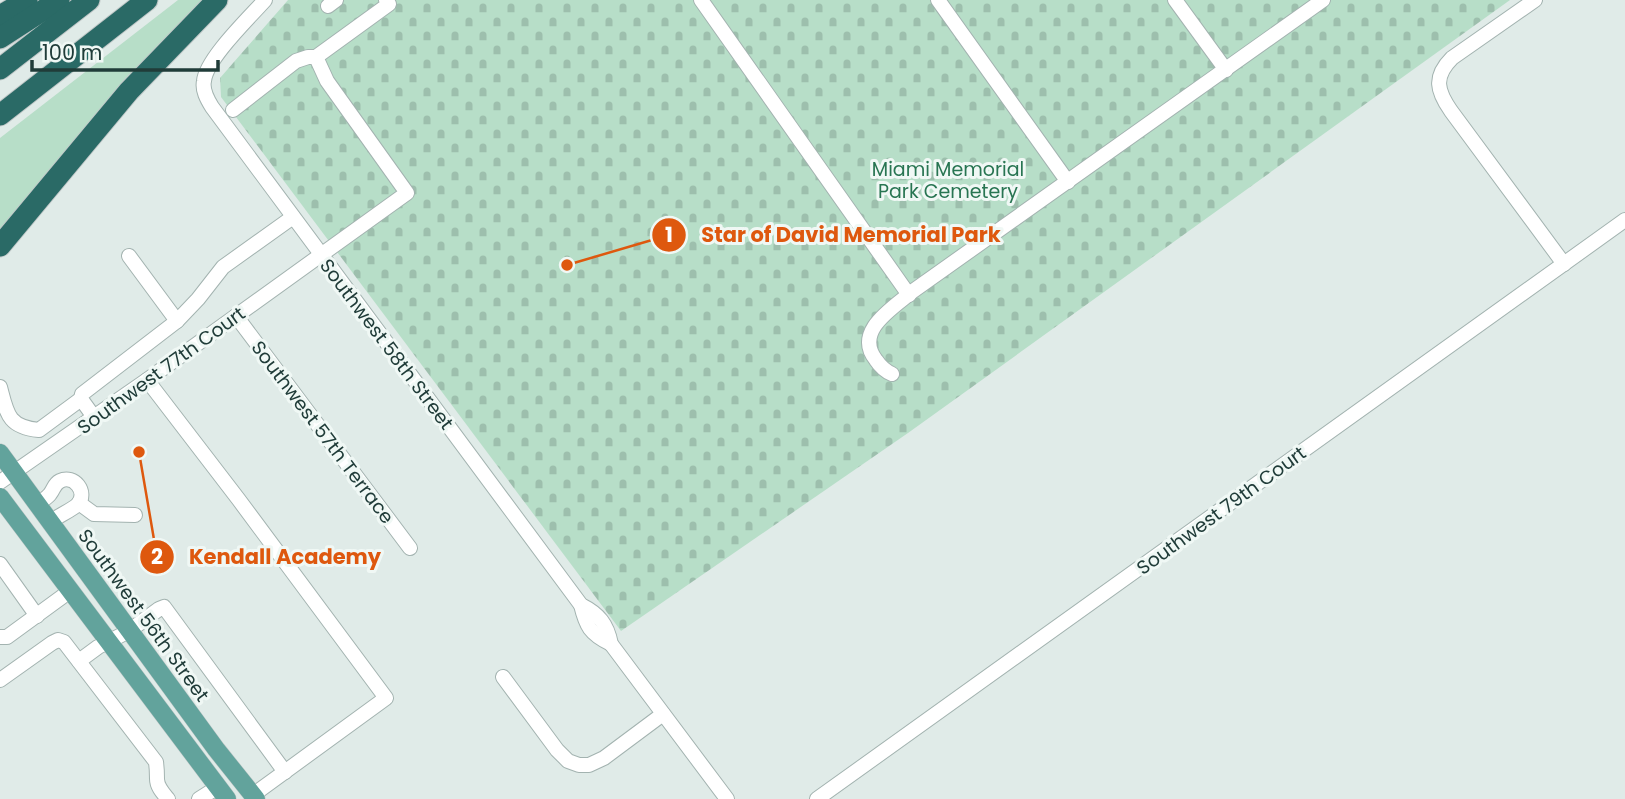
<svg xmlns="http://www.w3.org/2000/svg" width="1625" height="799" font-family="Poppins,sans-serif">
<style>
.grass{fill:#b7dec8}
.cemetery{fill:url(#cemetery-stones)}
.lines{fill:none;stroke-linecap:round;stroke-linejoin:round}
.minor-casing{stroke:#a3b3b0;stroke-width:16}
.major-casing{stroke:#c1c8c8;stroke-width:19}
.highway-casing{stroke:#c1c8c8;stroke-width:23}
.minor{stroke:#fff;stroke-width:14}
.major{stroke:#62a39c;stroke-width:18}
.highway{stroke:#2a6a66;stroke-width:21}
.labels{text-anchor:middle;stroke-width:6;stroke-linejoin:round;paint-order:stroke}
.park-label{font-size:19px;fill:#287552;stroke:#f0f8f5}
.street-label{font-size:19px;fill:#203c39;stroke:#f0f8f5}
.leader{fill:none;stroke:#de580e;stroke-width:2.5}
.callout-dot{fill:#de580e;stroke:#f0f8f5;stroke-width:2.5}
.mark-label{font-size:21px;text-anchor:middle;font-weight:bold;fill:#fff}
.callout-label{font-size:21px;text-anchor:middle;font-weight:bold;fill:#de580e;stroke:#f0f8f5;stroke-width:6;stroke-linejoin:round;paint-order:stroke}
</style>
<defs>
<pattern id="cemetery-stones" width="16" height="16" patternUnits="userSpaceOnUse" patternTransform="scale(1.75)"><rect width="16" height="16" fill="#b7dec8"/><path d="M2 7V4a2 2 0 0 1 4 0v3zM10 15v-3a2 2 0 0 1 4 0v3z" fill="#9dbfad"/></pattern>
</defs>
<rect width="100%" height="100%" fill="#e0ebe8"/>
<path class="grass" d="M 178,0 L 209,0 L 0,231 L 0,138 Z"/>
<path class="cemetery" d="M 288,0 L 1510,0 L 908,433 L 621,631 L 221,97 L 220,78 Z"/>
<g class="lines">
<defs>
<g id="minor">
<path d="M 265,0 C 250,17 206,59 204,81 C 202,90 207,99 212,107 L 581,605 C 599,614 607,624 611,644 L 727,799"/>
<path d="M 701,0 L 909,295"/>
<path d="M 938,0 L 1068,182"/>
<path d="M 1175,0 L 1226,70"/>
<path d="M 1535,0 L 1452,58 C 1433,77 1437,91 1451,111 L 1564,264"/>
<path d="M 328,6 L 336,0"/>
<path d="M 233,110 L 296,61 L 308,57 L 316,57"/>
<path d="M 129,256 L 177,321"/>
<path d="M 236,316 L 410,548"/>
<path d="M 892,374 C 885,371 880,366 876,360 C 853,331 893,308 913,291 L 1323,0"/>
<path d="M 147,380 L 239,500 L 386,698 L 253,795"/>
<path d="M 0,387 C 7,414 8,427 39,430 L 81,399"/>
<path d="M 94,417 L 81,399 L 82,394 L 177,321 L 198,299 L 223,267 L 293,217"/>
<path d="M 0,482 L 147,380 L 407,193 L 327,81 L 316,57 L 389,4 L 386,0"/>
<path d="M 79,503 L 94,514 L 135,515"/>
<path d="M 37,505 C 41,501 47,498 50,494 C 54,489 54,484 60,481 C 74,474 88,492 78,504 C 74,509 56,517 50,522"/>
<path d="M 0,564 L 37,616"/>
<path d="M 581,605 C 586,626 590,634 611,644"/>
<path d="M 0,637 L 7,637 L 70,591"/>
<path d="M 79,661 L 98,647 L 129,631 L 159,609 L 164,607 L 285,772"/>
<path d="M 503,677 L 557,750 L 568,761 L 579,765 L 589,765 L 604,758 L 663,714"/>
<path d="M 0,680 L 52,643 L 58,640 L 64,642 L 156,762 C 157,769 157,773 157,779 C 157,787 163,793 168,799"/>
<path d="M 199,799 L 218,787"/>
<path d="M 817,799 L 1625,220"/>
</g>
<g id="major">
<path d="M 0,453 L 216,749 L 256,799"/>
<path d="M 0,497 L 227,799"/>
</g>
<g id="highway">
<path d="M 0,16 L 27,0"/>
<path d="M 0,38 L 59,0"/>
<path d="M 0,69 L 89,0"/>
<path d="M 0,115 L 147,0"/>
<path d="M 0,246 L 129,91 L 217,0"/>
</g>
</defs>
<use href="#minor" class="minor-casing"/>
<use href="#major" class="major-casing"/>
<use href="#highway" class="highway-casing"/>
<use href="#minor" class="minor"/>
<use href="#major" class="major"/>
<use href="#highway" class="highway"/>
</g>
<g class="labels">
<g class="park-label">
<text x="948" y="176">Miami Memorial<tspan x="948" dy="22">Park Cemetery</tspan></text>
</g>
<g class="street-label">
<text transform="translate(387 344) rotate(53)" y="7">Southwest 58th Street</text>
<text transform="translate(161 370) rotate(-36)" y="7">Southwest 77th Court</text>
<text transform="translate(323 432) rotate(53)" y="7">Southwest 57th Terrace</text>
<text transform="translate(1221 510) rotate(-36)" y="7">Southwest 79th Court</text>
<text transform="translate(144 615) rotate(54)" y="7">Southwest 56th Street</text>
</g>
</g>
<path class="leader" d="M567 265L669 235M139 452L157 557"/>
<g class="callout-dot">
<circle cx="567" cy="265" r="7"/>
<circle cx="139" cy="452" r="7"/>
<circle cx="669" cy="235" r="18"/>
<circle cx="157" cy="557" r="18"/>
</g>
<g class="mark-label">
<text x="669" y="242">1</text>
<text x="157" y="564">2</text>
</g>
<g class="callout-label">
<text x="851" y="242">Star of David Memorial Park</text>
<text x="285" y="564">Kendall Academy</text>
</g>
<path d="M32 60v10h186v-10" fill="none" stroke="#203c39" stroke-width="3.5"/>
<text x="42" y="60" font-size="21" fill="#203c39" stroke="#f0f8f5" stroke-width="5" paint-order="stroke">100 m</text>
</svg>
